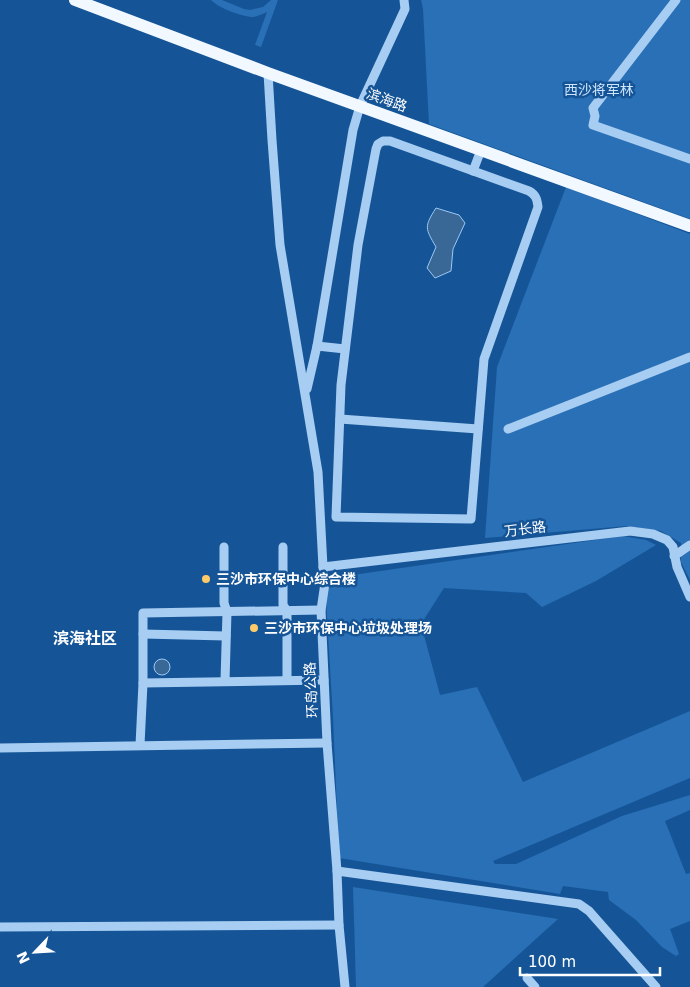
<svg xmlns="http://www.w3.org/2000/svg" width="690" height="987" font-family="'DejaVu Sans','Noto Sans SC',sans-serif">
<style>
.green{fill:#2970b6}
.water{fill:#396796;stroke:#9ac9f5}
.lines{fill:none;stroke-linecap:round;stroke-linejoin:round}
.minor{stroke:#a7cdf2;stroke-width:9}
.major{stroke:#f2f8ff;stroke-width:12}
.poi-dot{fill:#ffcb68;stroke:#155597;stroke-width:2}
.labels{text-anchor:middle;stroke-width:5;stroke-linejoin:round;paint-order:stroke}
.park-label{font-size:14px;fill:#cfe6fc;stroke:#155597}
.street-label{font-size:14px;fill:#fff;stroke:#155597}
.poi-label{font-size:14px;font-weight:bold;fill:#fff;stroke:#155597;text-anchor:start}
.quarter-label{font-size:16px;font-weight:bold;fill:#fff;stroke:#155597}
</style>
<rect width="100%" height="100%" fill="#155597"/>
<g class="green">
<path d="M 211,0 L 222,0 L 244,9 L 250,10 L 263,7 L 271,0 L 278,0 L 261,47 L 255,45 L 267,12 C 262,14 257,17 252,17 C 240,16 219,8 211,0 Z"/>
<path d="M 421,0 L 690,0 L 690,219 L 429,124 L 423,9 Z"/>
<path d="M 566,187 L 690,234 L 690,580 L 681,562 L 681,543 L 661,531 L 627,526 L 485,538 L 497,367 Z"/>
<path d="M 623,536 L 646,540 L 656,545 L 596,581 L 542,607 L 526,593 L 444,588 L 421,624 L 440,695 L 477,687 L 523,782 L 690,711 L 690,778 L 493,861 L 495,864 L 516,864 L 622,816 L 690,795 L 690,810 L 665,821 L 686,874 L 690,873 L 690,921 L 670,929 L 679,954 L 676,956 L 662,947 L 636,920 L 609,900 L 608,892 L 563,886 L 560,894 L 339,858 L 333,717 L 325,583 L 332,578 Z"/>
<path d="M 353,887 L 558,919 L 483,987 L 356,987 Z"/>
</g>
<g class="water">
<path d="M 436,208 L 459,215 L 465,223 L 453,249 L 451,271 L 435,278 L 427,268 L 436,247 C 425,228 424,227 436,208 Z"/>
<circle cx="162" cy="667" r="8"/>
</g>
<g class="lines">
<g class="minor">
<path d="M 676,0 L 593,108 L 595,116 L 593,125 L 690,159"/>
<path d="M 268,73 L 272,140 L 280,245 L 318,472 L 323,567 L 325,583 L 321,610 L 327,743 L 337,871 L 339,925 L 345,987"/>
<path d="M 383,141 L 390,141 L 529,191 C 536,195 537,199 538,207 L 484,359 L 471,519 L 336,517 L 341,385 L 358,245 L 376,149 L 378,144 Z"/>
<path d="M 473,171 L 481,150"/>
<path d="M 317,346 L 345,349"/>
<path d="M 307,389 L 317,346 L 353,130 L 360,106 L 405,9 L 404,0"/>
<path d="M 340,419 L 478,429"/>
<path d="M 508,429 L 690,357"/>
<path d="M 224,547 L 224,603 L 227,612 L 225,681"/>
<path d="M 283,547 L 283,605 L 287,611 L 287,680"/>
<path d="M 674,556 L 690,545"/>
<path d="M 323,567 L 630,531 L 653,534 L 667,540 L 673,547 L 677,567 L 690,597"/>
<path d="M 321,610 L 143,613 L 143,683 L 324,680"/>
<path d="M 143,634 L 226,636"/>
<path d="M 140,745 L 143,683"/>
<path d="M 0,748 L 327,743"/>
<path d="M 337,871 L 579,904 L 589,911 L 656,987"/>
<path d="M 0,927 L 339,925"/>
<path d="M 527,978 L 535,987"/>
</g>
<path class="major" d="M 75,0 L 268,73 L 690,226"/>
</g>
<g class="poi-dot">
<circle cx="206" cy="579" r="5"/>
<circle cx="254" cy="628" r="5"/>
</g>
<g class="labels">
<g class="park-label">
<text x="599" y="95">西沙将军林</text>
</g>
<g class="street-label">
<text transform="translate(387 100) rotate(20)" y="5">滨海路</text>
<text transform="translate(525 529) rotate(-7)" y="5">万长路</text>
<text transform="translate(311 690) rotate(-93)" y="5">环岛公路</text>
</g>
<g class="poi-label">
<text x="216" y="584">三沙市环保中心综合楼</text>
<text x="264" y="633">三沙市环保中心垃圾处理场</text>
</g>
<g class="quarter-label">
<text x="85" y="644">滨海社区</text>
</g>
</g>
<g transform="translate(35 952) rotate(245)" stroke="#155597" stroke-width="4" paint-order="stroke">
<path d="M0-4L9 19L0 12L-9 19Z" fill="#ffffff"/>
<text y="-8" font-size="14" font-weight="bold" text-anchor="middle" fill="#ffffff">N</text>
</g>
<path d="M520 967v8h140v-8" fill="none" stroke="#ffffff" stroke-width="2.5"/>
<text x="528" y="967" font-size="15" fill="#ffffff" stroke="#155597" stroke-width="4" paint-order="stroke">100 m</text>
</svg>
